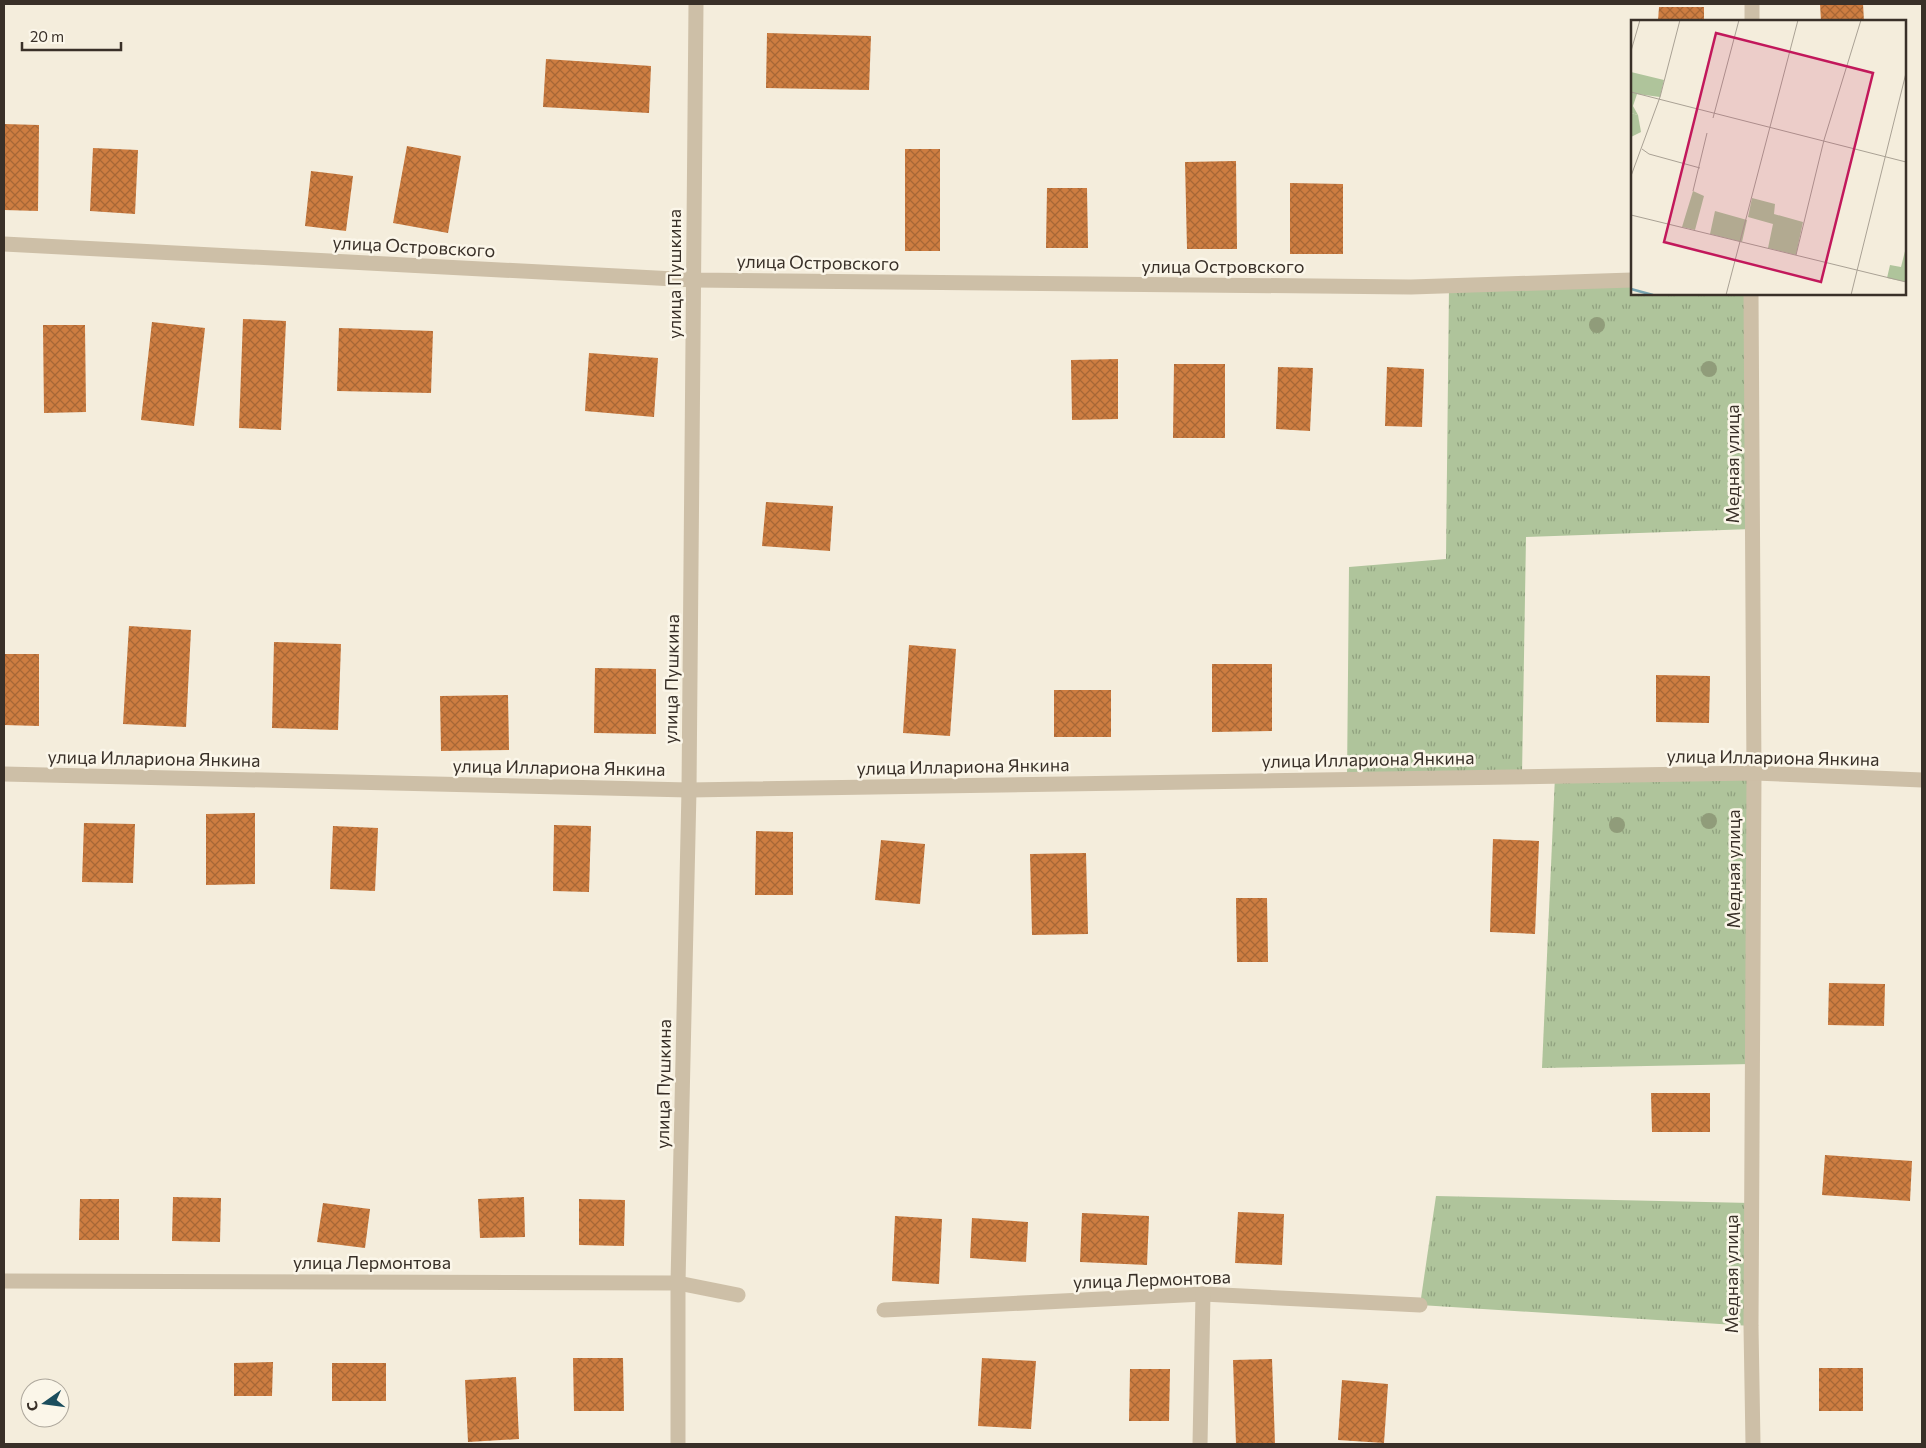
<svg xmlns="http://www.w3.org/2000/svg" width="1926" height="1448" font-family="Commissioner,sans-serif">
<style>
.grass{fill:url(#grass-tufts)}
.building{fill:url(#building-cross-hatch)}
.lines{fill:none;stroke-linecap:round;stroke-linejoin:round}
.minor{stroke:#cdbfa7;stroke-width:15}
.tree{fill:#909c7a}
.labels{text-anchor:middle;stroke-width:5;stroke-linejoin:round;paint-order:stroke}
.street-label{font-size:18px;fill:#393028;stroke:#fbf6e9}
.inset-river{fill:none;stroke:#79a6b3;stroke-width:2.5}
.inset-road{fill:none;stroke:#a9a194;stroke-width:1}
.view{fill:#c2185b;fill-opacity:0.15;stroke:#c2185b;stroke-width:2.5}
.inset-edge{fill:none;stroke:#393028;stroke-width:2.5}
</style>
<defs>
<pattern id="grass-tufts" width="24" height="20" patternUnits="userSpaceOnUse" patternTransform="scale(1.25)"><rect width="24" height="20" fill="#afc49b"/><path d="M3 7l-1-3M5 7V3M7 7l1-3M15 17l-1-3M17 17v-4M19 17l1-3" fill="none" stroke="#8fa07e"/></pattern>
<pattern id="building-cross-hatch" width="8" height="8" patternUnits="userSpaceOnUse" patternTransform="scale(1.25)"><rect width="8" height="8" fill="#cd7d41"/><path d="M0 0l8 8M0 8l8-8" fill="none" stroke="#a76736"/></pattern>
</defs>
<rect width="100%" height="100%" fill="#f4eddc"/>
<g class="grass">
<path d="M 1632,280 L 1632,294 L 1751,294 L 1752,529 L 1526,537 L 1522,776 L 1347,779 L 1349,567 L 1446,559 L 1449,286 Z"/>
<path d="M 1754,773 L 1752,1064 L 1542,1068 L 1555,776 Z"/>
<path d="M 1436,1196 L 1751,1203 L 1751,1326 L 1420,1305 Z"/>
</g>
<g class="building">
<path d="M 1820,4 L 1863,4 L 1864,21 L 1821,21 Z"/>
<path d="M 1659,7 L 1704,7 L 1704,21 L 1658,21 Z"/>
<path d="M 767,33 L 871,36 L 869,90 L 766,88 Z"/>
<path d="M 546,59 L 651,66 L 649,113 L 543,107 Z"/>
<path d="M 4,124 L 39,125 L 38,211 L 4,210 Z"/>
<path d="M 407,146 L 461,156 L 448,233 L 393,223 Z"/>
<path d="M 93,148 L 138,150 L 135,214 L 90,211 Z"/>
<rect x="905" y="149" width="35" height="102"/>
<path d="M 1236,161 L 1237,249 L 1187,249 L 1185,162 Z"/>
<path d="M 311,171 L 353,176 L 346,231 L 305,226 Z"/>
<path d="M 1290,183 L 1343,184 L 1343,254 L 1290,254 Z"/>
<path d="M 1047,188 L 1087,188 L 1088,248 L 1046,248 Z"/>
<path d="M 243,319 L 286,321 L 281,430 L 239,428 Z"/>
<path d="M 152,322 L 205,328 L 194,426 L 141,420 Z"/>
<path d="M 43,325 L 85,325 L 86,412 L 44,413 Z"/>
<path d="M 339,328 L 433,331 L 431,393 L 337,391 Z"/>
<path d="M 589,353 L 658,358 L 654,417 L 585,411 Z"/>
<path d="M 1118,359 L 1118,419 L 1072,420 L 1071,360 Z"/>
<path d="M 1174,364 L 1225,364 L 1225,438 L 1173,438 Z"/>
<path d="M 1278,367 L 1313,368 L 1310,431 L 1276,429 Z"/>
<path d="M 1387,367 L 1424,369 L 1422,427 L 1385,426 Z"/>
<path d="M 766,502 L 833,506 L 830,551 L 762,546 Z"/>
<path d="M 129,626 L 191,630 L 186,727 L 123,724 Z"/>
<path d="M 274,642 L 341,644 L 338,730 L 272,728 Z"/>
<path d="M 909,645 L 956,649 L 950,736 L 903,733 Z"/>
<path d="M 4,654 L 39,654 L 39,726 L 4,725 Z"/>
<path d="M 1212,664 L 1272,664 L 1272,731 L 1212,732 Z"/>
<path d="M 595,668 L 656,669 L 656,734 L 594,733 Z"/>
<path d="M 1656,675 L 1710,676 L 1709,723 L 1656,722 Z"/>
<rect x="1054" y="690" width="57" height="47"/>
<path d="M 508,695 L 509,750 L 441,751 L 440,696 Z"/>
<path d="M 255,813 L 255,884 L 206,885 L 206,814 Z"/>
<path d="M 84,823 L 135,824 L 133,883 L 82,882 Z"/>
<path d="M 554,825 L 591,826 L 589,892 L 553,891 Z"/>
<path d="M 333,826 L 378,828 L 375,891 L 330,889 Z"/>
<path d="M 756,831 L 793,832 L 793,895 L 755,895 Z"/>
<path d="M 1493,839 L 1539,841 L 1535,934 L 1490,932 Z"/>
<path d="M 881,840 L 925,844 L 920,904 L 875,900 Z"/>
<path d="M 1086,853 L 1088,934 L 1032,935 L 1030,854 Z"/>
<path d="M 1236,898 L 1267,898 L 1268,962 L 1237,962 Z"/>
<path d="M 1829,983 L 1885,984 L 1884,1026 L 1828,1025 Z"/>
<path d="M 1651,1093 L 1710,1093 L 1710,1132 L 1652,1132 Z"/>
<path d="M 1825,1155 L 1912,1161 L 1910,1201 L 1822,1195 Z"/>
<path d="M 173,1197 L 221,1198 L 220,1242 L 172,1241 Z"/>
<path d="M 524,1197 L 525,1237 L 480,1238 L 478,1199 Z"/>
<path d="M 80,1199 L 119,1199 L 119,1240 L 79,1240 Z"/>
<path d="M 579,1199 L 625,1200 L 624,1246 L 579,1245 Z"/>
<path d="M 323,1203 L 370,1209 L 365,1248 L 317,1242 Z"/>
<path d="M 1238,1212 L 1284,1214 L 1282,1265 L 1235,1263 Z"/>
<path d="M 1082,1213 L 1149,1216 L 1147,1265 L 1080,1262 Z"/>
<path d="M 895,1216 L 942,1219 L 939,1284 L 892,1281 Z"/>
<path d="M 972,1218 L 1028,1222 L 1026,1262 L 970,1258 Z"/>
<path d="M 573,1358 L 623,1358 L 624,1411 L 574,1411 Z"/>
<path d="M 982,1358 L 1036,1361 L 1031,1429 L 978,1426 Z"/>
<path d="M 1272,1359 L 1275,1444 L 1236,1444 L 1233,1360 Z"/>
<path d="M 273,1362 L 272,1396 L 234,1396 L 234,1363 Z"/>
<rect x="332" y="1363" width="54" height="38"/>
<rect x="1819" y="1368" width="44" height="43"/>
<path d="M 1130,1369 L 1170,1369 L 1169,1421 L 1129,1421 Z"/>
<path d="M 516,1377 L 519,1439 L 468,1442 L 465,1380 Z"/>
<path d="M 1342,1380 L 1388,1384 L 1384,1443 L 1338,1440 Z"/>
</g>
<g class="lines">
<g class="minor">
<path d="M 1752,21 L 1752,4"/>
<path d="M 4,244 L 694,280 L 1411,287 L 1632,280"/>
<path d="M 1751,294 L 1754,773 L 1751,1326 L 1753,1444"/>
<path d="M 4,774 L 689,790 L 1754,773 L 1922,780"/>
<path d="M 4,1281 L 678,1283 L 738,1295"/>
<path d="M 884,1310 L 1203,1294 L 1420,1305"/>
<path d="M 678,1444 L 678,1283 L 689,790 L 696,4"/>
<path d="M 1200,1444 L 1203,1294"/>
</g>
</g>
<g class="tree">
<circle cx="1597" cy="325" r="8"/>
<circle cx="1709" cy="369" r="8"/>
<circle cx="1709" cy="821" r="8"/>
<circle cx="1617" cy="825" r="8"/>
</g>
<g class="labels">
<g class="street-label">
<text transform="translate(414 247) rotate(3)" y="6">улица Островского</text>
<text transform="translate(818 263) rotate(1)" y="6">улица Островского</text>
<text x="1223" y="273">улица Островского</text>
<text transform="translate(675 274) rotate(-90)" y="6">улица Пушкина</text>
<text transform="translate(1733 464) rotate(-90)" y="6">Медная улица</text>
<text transform="translate(672 679) rotate(-89)" y="6">улица Пушкина</text>
<text transform="translate(1773 758) rotate(1)" y="6">улица Иллариона Янкина</text>
<text transform="translate(154 759) rotate(1)" y="6">улица Иллариона Янкина</text>
<text transform="translate(1368 760) rotate(-1)" y="6">улица Иллариона Янкина</text>
<text transform="translate(963 767) rotate(-1)" y="6">улица Иллариона Янкина</text>
<text transform="translate(559 768) rotate(1)" y="6">улица Иллариона Янкина</text>
<text transform="translate(1734 869) rotate(-90)" y="6">Медная улица</text>
<text transform="translate(664 1084) rotate(-89)" y="6">улица Пушкина</text>
<text x="372" y="1269">улица Лермонтова</text>
<text transform="translate(1732 1274) rotate(-90)" y="6">Медная улица</text>
<text transform="translate(1152 1280) rotate(-2)" y="6">улица Лермонтова</text>
</g>
</g>
<g transform="translate(1631 20)">
<rect width="275" height="275" fill="#f4eddc"/>
<path d="M 0,52 L 33,60 L 29,77 L 6,74 L 2,86 L 7,95 L 0,93 ZM 62,171 L 73,176 L 64,210 L 51,207 ZM 121,178 L 144,184 L 143,194 L 172,202 L 165,235 L 137,228 L 142,204 L 117,197 ZM 84,191 L 116,200 L 111,222 L 79,214 ZM 275,227 L 275,262 L 256,258 L 259,245 L 270,247 Z" fill="#afc49b"/>
<path d="M 0,93 L 7,95 L 10,112 L 0,117 Z" fill="#afc49b"/>
<path class="inset-river" d="M 0,269 L 22,275"/>
<path class="inset-road" d="M 0,31 L 9,0M 0,72 L 275,142M 82,98 L 108,0M 11,129 L 18,134 L 69,148M 0,156 L 29,77 L 49,0M 62,171 L 76,113M 0,195 L 275,262M 165,235 L 193,120 L 230,0M 95,275 L 167,0M 220,275 L 275,53"/>
<path class="view" d="M 85,13 L 242,53 L 190,262 L 33,222 Z"/>
<rect width="275" height="275" class="inset-edge"/>
</g>
<rect width="1926" height="1448" fill="none" stroke="#393028" stroke-width="10"/>
<g transform="translate(45 1403) rotate(256)"><circle r="24" fill="#fbf6e9" stroke="#ada79c"/>
<path d="M0-4L9 19L0 12L-9 19Z" fill="#1b4d5d"/>
<text y="-8" font-size="14" font-weight="bold" text-anchor="middle" fill="#393028">С</text>
</g>
<path d="M22 42v8h99v-8" fill="none" stroke="#393028" stroke-width="2.5"/>
<text x="30" y="42" font-size="15" fill="#393028" stroke="#fbf6e9" stroke-width="4" paint-order="stroke">20 m</text>
</svg>
